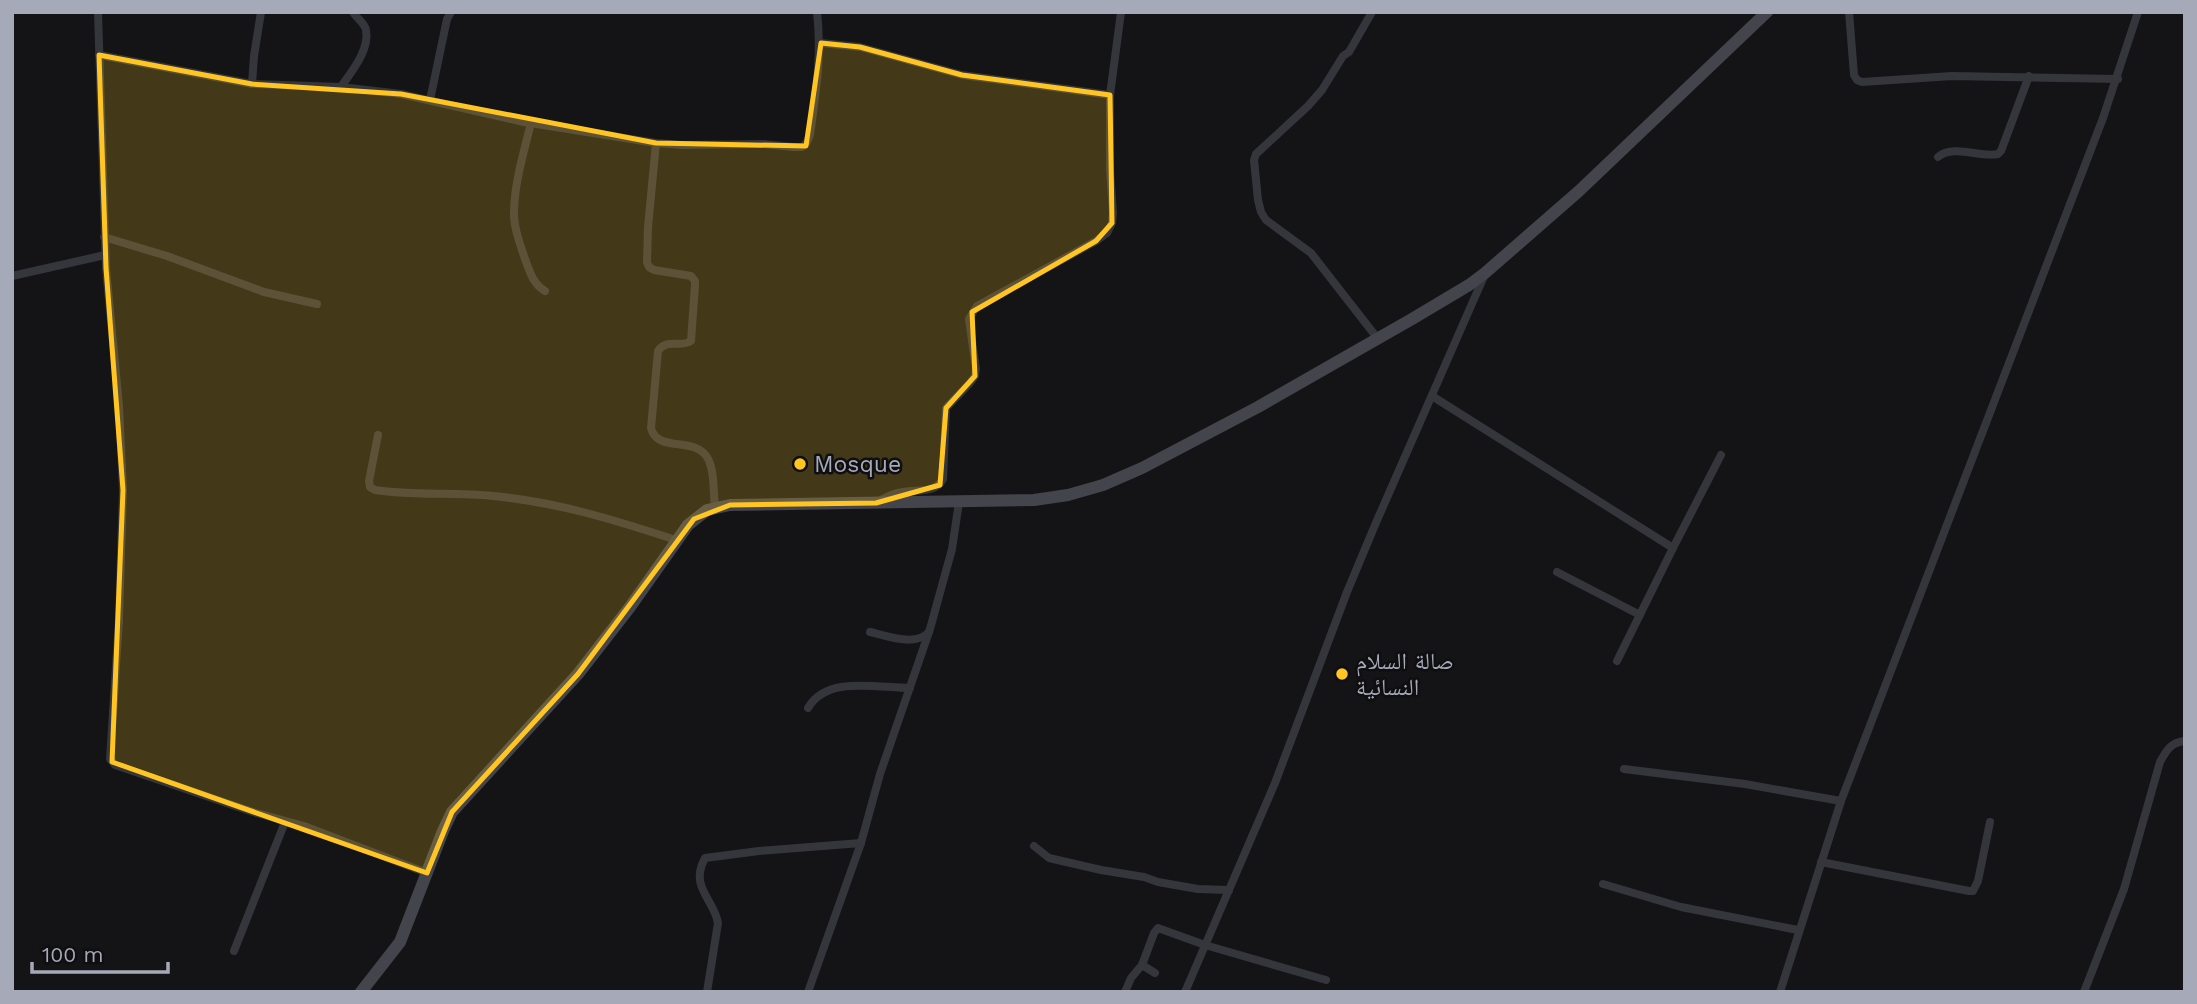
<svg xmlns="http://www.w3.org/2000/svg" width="2197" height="1004" font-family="'Work Sans','Noto Naskh Arabic',sans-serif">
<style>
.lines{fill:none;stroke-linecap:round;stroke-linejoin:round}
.street{stroke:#35353c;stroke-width:8}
.secondary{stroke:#43444c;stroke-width:12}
.marked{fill:#ffc623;fill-opacity:0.2;stroke:#ffc623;stroke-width:5;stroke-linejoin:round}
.poi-dot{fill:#ffc623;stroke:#0f0f11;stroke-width:2.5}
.labels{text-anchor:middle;stroke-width:5;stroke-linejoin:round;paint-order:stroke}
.poi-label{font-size:23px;fill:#a5a9b8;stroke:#0f0f11;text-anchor:start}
</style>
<rect width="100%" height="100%" fill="#141416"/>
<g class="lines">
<g class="street">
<path d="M 98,12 L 106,268 L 119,406 L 123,490 L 119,620 L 110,759 L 115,765 L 253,812 L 304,826 L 427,873"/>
<path d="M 1372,12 L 1349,52 L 1343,56 L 1322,90 L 1308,106 L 1256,154 L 1254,160 L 1258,200 L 1261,212 L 1266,220 L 1311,253 L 1378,339"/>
<path d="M 1849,12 L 1854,75 L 1857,80 L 1862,82 L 1952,76 L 2118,79"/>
<path d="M 821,43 L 860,47 L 962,75 L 1110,95"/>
<path d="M 99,55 L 252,84 L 341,87 L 401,94 L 524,122 L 656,143 L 682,145 L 763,144 L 794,147 L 802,147 L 807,142 L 810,135 C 816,91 822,56 817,12"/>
<path d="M 252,84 L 254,56 L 261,12"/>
<path d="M 341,87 C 351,72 370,50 366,30 C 365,23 356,18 353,12"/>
<path d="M 430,100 L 447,19 L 451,12"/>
<path d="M 531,123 C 524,151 515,181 514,210 C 513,226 520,244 525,259 C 530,272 533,284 545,291"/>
<path d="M 656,143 L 648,227 L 647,262 L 649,267 L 654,270 L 691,276 L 695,281 L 695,285 L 691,341 C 680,348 666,338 658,351 L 651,428 C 657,453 694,436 707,457 C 715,470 713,492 715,507"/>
<path d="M 1938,157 C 1954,144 1980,158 1998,154 L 2001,151 L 2029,76"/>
<path d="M 104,237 L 167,256 L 264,292 L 317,304"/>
<path d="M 12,276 L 105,255"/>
<path d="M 1432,396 L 1673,548 L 1721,455"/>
<path d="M 378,435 L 369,481 L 370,487 L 375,490 C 414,496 454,492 493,496 C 557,502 615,520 676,540"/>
<path d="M 881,500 C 888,496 895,493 903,492 C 918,489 935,494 943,479 L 946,408 L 970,383 L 975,376 L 976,369 L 969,319 L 977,306 L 1096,241 L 1107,233 L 1112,223 L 1113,213 L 1110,170 L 1110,95 L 1121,12"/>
<path d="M 1557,572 L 1640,615"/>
<path d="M 870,632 C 887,636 916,647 929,632"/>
<path d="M 1617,661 L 1673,548"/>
<path d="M 808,708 C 827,675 878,688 910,688"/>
<path d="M 1624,769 L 1745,784 L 1841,801"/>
<path d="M 1034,846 L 1049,858 L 1101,870 L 1144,877 L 1158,882 L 1198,889 L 1229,890"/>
<path d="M 1821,862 L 1969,891 L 1973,891 L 1978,881 L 1990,822"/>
<path d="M 1603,884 L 1681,907 L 1798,930"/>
<path d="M 234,951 L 285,822"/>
<path d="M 1155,973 L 1142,965 L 1154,933 L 1158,928 L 1205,945 L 1326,980"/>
<path d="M 707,992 L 718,923 C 714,899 689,887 705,858 L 759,851 L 861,843"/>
<path d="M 808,992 L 861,843 L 880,774 L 930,629 L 952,549 L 959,502"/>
<path d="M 1125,992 L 1131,978 L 1142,965"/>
<path d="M 1185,992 L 1275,783 L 1347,592 L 1375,525 L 1485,274"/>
<path d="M 1780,992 L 1841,801 L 2103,118 L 2138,12"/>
<path d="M 2084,992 L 2124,889 L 2160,762 C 2166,751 2171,742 2185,741"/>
</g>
<path class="secondary" d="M 361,992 L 400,942 L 443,831 L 452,812 L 578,674 L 630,607 L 688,525 L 707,510 L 730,505 L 1034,500 L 1068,495 L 1103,485 L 1142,468 L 1258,407 L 1412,319 L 1469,285 L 1485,273 L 1579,191 L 1767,12"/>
</g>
<path class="marked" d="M 821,43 L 860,47 L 962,75 L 1110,95 L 1112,223 L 1096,241 L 972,312 L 975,376 L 946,408 L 940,485 L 876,503 L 730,505 L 694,519 L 578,674 L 452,812 L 427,873 L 112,762 L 123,490 L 106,268 L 99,55 L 252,84 L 401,94 L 656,143 L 806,146 Z"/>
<g class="poi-dot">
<circle cx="800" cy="464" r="7"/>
<circle cx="1342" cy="674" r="7"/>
</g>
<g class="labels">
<g class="poi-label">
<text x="814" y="472">Mosque</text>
<text x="1356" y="669">صالة السلام<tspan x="1356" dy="26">النسائية</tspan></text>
</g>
</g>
<rect width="2197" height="1004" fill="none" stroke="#a5a9b8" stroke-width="28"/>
<path d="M32 962v10h136v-10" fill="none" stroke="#a5a9b8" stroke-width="3.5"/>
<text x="42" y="962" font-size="21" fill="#a5a9b8" stroke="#0f0f11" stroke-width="5" paint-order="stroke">100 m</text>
</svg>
